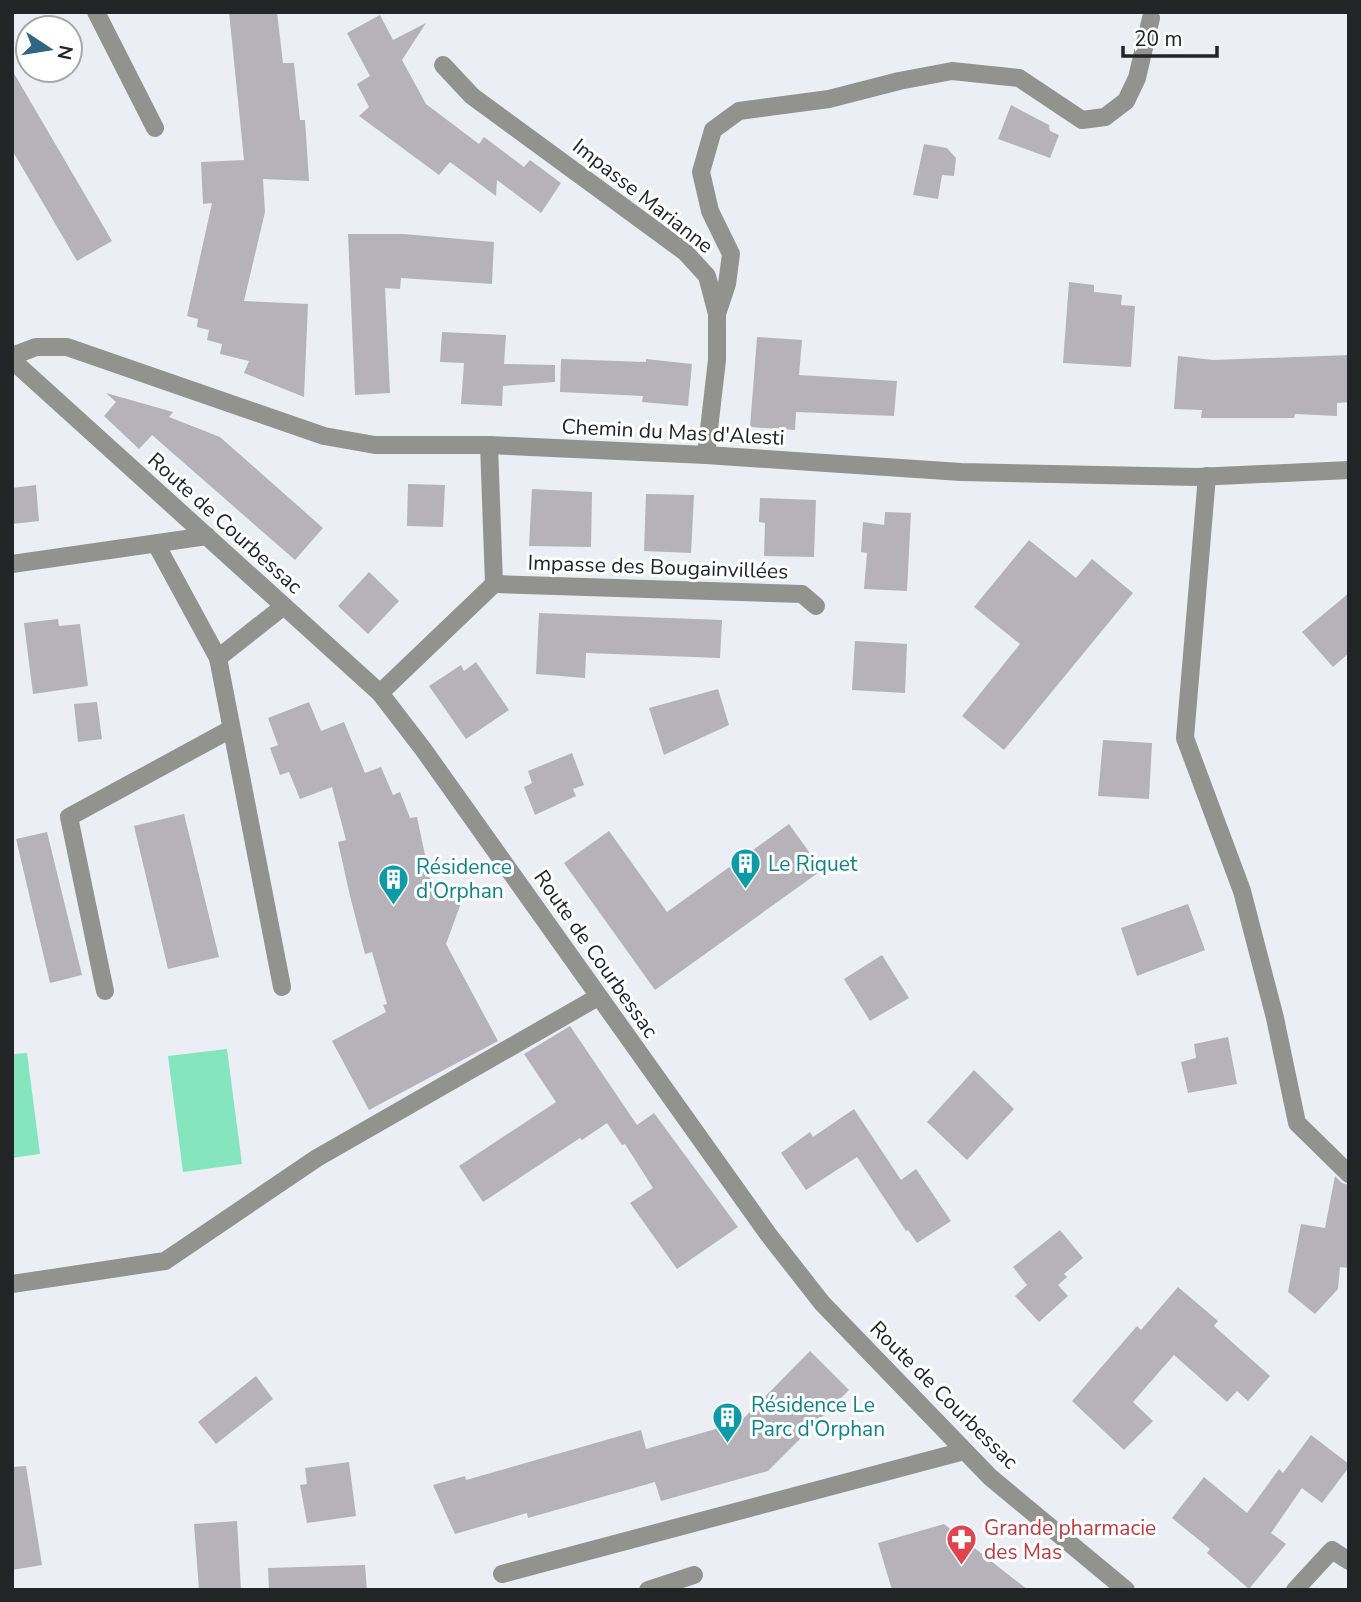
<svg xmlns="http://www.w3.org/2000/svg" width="1361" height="1602" font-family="'Nunito Sans',sans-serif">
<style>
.green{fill:#85e5bc}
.building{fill:#b5b3b9}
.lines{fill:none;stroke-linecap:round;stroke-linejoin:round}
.minor{stroke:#92928f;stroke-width:18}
.labels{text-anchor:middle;stroke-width:6;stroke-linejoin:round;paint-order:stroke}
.street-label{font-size:21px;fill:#222426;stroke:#fff}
.culture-label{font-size:21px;fill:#0d838f;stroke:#fff;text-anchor:start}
.health-label{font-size:21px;fill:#be3a42;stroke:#fff;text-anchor:start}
</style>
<rect width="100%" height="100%" fill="#ebeff5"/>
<g class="green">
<path d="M 227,1049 L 242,1164 L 183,1172 L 168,1056 Z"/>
<path d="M 27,1053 L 40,1154 L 12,1158 L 12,1054 Z"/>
</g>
<g class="building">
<path d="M 229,12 L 277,12 L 283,63 L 294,63 L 300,120 L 305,120 L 309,181 L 263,179 L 265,212 L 244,301 L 308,304 L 304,397 L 244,373 L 249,361 L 220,354 L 222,344 L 207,340 L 209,330 L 197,327 L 198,319 L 187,316 L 212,203 L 203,204 L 201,162 L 244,160 Z"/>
<path d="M 380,15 L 393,40 L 426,23 L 402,60 L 426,104 L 479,144 L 484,137 L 524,167 L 530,160 L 561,183 L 541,213 L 497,180 L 496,196 L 450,162 L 439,175 L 359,116 L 369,107 L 357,84 L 370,76 L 347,33 Z"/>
<path d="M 12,70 L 112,241 L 77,261 L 12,150 Z"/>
<path d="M 1011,105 L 1049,125 L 1050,131 L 1059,135 L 1050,158 L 998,139 Z"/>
<path d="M 924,144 L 947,148 L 956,158 L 954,176 L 942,175 L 938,199 L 913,195 Z"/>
<path d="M 348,234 L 404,234 L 494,242 L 492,284 L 401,278 L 400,289 L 385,288 L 390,393 L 355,395 Z"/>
<path d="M 1069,282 L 1094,285 L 1094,292 L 1122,295 L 1121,305 L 1135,306 L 1131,367 L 1063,363 Z"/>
<path d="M 442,332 L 506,335 L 504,364 L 555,365 L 555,382 L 503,386 L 502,406 L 461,404 L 464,363 L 440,362 Z"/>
<path d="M 757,337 L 802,340 L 799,375 L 897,381 L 894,416 L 796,412 L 795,430 L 750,427 Z"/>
<path d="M 1349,355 L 1349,402 L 1337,403 L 1337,416 L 1295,414 L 1294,418 L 1201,418 L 1202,410 L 1174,409 L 1178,356 L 1213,360 Z"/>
<path d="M 561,359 L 646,362 L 646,359 L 692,364 L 688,406 L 642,402 L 643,396 L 560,392 Z"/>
<path d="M 106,393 L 173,412 L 169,417 L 220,437 L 323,528 L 295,560 L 152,435 L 139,449 L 104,416 L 116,402 Z"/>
<path d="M 408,484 L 445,485 L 443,527 L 407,526 Z"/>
<path d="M 36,485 L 39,521 L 12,524 L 12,488 Z"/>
<path d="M 532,489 L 592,492 L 591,547 L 529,546 Z"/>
<path d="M 646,494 L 694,495 L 691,553 L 644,551 Z"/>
<path d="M 760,498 L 816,500 L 814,557 L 764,556 L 765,523 L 759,522 Z"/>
<path d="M 885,512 L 911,513 L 907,591 L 864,589 L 867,553 L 861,552 L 863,522 L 884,525 Z"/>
<path d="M 1029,540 L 1076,578 L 1092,559 L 1133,593 L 1004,750 L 962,716 L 1020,644 L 974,607 Z"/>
<path d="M 369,572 L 399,601 L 368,634 L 338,606 Z"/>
<path d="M 1349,593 L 1349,653 L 1333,667 L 1302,632 Z"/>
<path d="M 539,613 L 722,620 L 720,658 L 586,653 L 585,678 L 536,674 Z"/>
<path d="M 58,619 L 59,626 L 80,624 L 88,686 L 33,694 L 24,623 Z"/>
<path d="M 855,641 L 907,644 L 905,693 L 852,690 Z"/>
<path d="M 476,662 L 509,710 L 466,739 L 429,686 L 461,665 L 464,671 Z"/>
<path d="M 718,689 L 729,725 L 664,755 L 649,708 Z"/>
<path d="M 97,702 L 102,739 L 78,742 L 74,704 Z"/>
<path d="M 309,702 L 321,731 L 344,722 L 365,773 L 381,767 L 393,795 L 400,792 L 410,818 L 417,817 L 433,893 L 461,903 L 446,944 L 498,1041 L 369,1110 L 332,1041 L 386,1012 L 383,1005 L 387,1004 L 372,952 L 365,954 L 350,896 L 338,842 L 346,840 L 332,787 L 300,799 L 289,772 L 280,775 L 270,748 L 278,745 L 268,718 Z"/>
<path d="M 1103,740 L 1152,743 L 1149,799 L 1098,796 Z"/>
<path d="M 572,753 L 584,785 L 573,789 L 576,796 L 535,815 L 524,787 L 532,783 L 528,771 Z"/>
<path d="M 184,814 L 219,957 L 168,969 L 134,826 Z"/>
<path d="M 789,824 L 822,870 L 655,990 L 564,863 L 609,831 L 667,912 Z"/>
<path d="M 47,832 L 82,975 L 50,983 L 16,839 Z"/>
<path d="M 1188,904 L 1205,950 L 1137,976 L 1121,928 Z"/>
<path d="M 882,955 L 909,998 L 870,1021 L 844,979 Z"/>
<path d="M 570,1026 L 637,1125 L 654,1113 L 738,1227 L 677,1269 L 630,1203 L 653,1188 L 625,1144 L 622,1145 L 607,1123 L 582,1140 L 580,1138 L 483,1202 L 459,1166 L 556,1102 L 524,1054 Z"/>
<path d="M 1228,1037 L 1237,1084 L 1188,1093 L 1181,1062 L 1196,1058 L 1194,1044 Z"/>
<path d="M 974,1070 L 1014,1109 L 967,1160 L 927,1122 Z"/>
<path d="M 854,1109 L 901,1180 L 916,1169 L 951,1221 L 917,1243 L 908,1230 L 906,1231 L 857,1157 L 806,1190 L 781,1153 L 810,1132 L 813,1137 Z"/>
<path d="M 1335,1176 L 1342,1183 L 1349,1185 L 1349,1268 L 1340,1267 L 1338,1289 L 1315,1314 L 1288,1292 L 1301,1224 L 1325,1228 Z"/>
<path d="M 1060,1230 L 1083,1258 L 1064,1274 L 1067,1277 L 1058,1285 L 1068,1296 L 1039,1322 L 1015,1296 L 1027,1285 L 1013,1267 Z"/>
<path d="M 1178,1287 L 1218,1321 L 1214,1326 L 1270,1376 L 1248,1401 L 1237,1391 L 1227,1402 L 1174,1355 L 1133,1402 L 1153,1421 L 1124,1450 L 1072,1401 L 1137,1326 L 1141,1330 Z"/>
<path d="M 810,1351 L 849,1390 L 768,1471 L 661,1501 L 655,1482 L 528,1518 L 527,1513 L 455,1534 L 433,1485 L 465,1476 L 466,1480 L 641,1430 L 646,1449 L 740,1422 Z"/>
<path d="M 256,1376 L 273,1399 L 216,1444 L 198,1422 Z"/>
<path d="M 1311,1435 L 1349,1464 L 1349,1467 L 1322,1503 L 1302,1488 L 1271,1533 L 1286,1544 L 1249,1589 L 1207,1553 L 1210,1549 L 1172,1518 L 1204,1477 L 1247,1513 L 1279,1469 L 1283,1473 Z"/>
<path d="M 349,1462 L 356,1516 L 307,1523 L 300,1485 L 307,1484 L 305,1468 Z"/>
<path d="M 26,1466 L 42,1565 L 12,1570 L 12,1467 Z"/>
<path d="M 237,1521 L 241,1590 L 199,1590 L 194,1524 Z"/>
<path d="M 944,1524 L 1028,1590 L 892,1590 L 878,1543 Z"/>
<path d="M 365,1565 L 367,1590 L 269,1590 L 268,1568 Z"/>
</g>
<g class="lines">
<g class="minor">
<path d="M 96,12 L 155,128"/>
<path d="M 443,65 L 472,96 L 685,252 L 707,276 L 717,314 L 717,360 L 706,455"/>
<path d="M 717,314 L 727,284 L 731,254 L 710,211 L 701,172 L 713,130 L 739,111 L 829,99 L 899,81 L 952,71 L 1019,78 L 1082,120 L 1105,117 L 1126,101 L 1137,78 L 1151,18"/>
<path d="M 12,356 L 36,347 L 67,347 L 324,436 L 375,445 L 489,445 L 706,455 L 961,472 L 1197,477 L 1349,470"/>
<path d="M 12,360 L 380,693 L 423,749 L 768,1234 L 822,1303 L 990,1477 L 1126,1590"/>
<path d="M 1207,476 L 1185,738 L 1242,891 L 1275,1018 L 1297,1123 L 1349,1174"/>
<path d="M 156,544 L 218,658 L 284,606"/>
<path d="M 12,564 L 207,536"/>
<path d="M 494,584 L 802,594 L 816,606"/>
<path d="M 218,658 L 282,987"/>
<path d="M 380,693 L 494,584 L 489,445"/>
<path d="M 105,991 L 69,817 L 231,729"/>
<path d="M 12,1284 L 165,1261 L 317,1158 L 598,997"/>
<path d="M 502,1574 L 964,1451"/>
<path d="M 648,1590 L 694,1575"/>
<path d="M 1295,1590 L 1332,1550 L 1349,1561"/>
</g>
</g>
<defs>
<symbol id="building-pin" viewBox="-11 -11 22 30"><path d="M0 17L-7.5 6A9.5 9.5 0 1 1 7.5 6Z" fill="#0f9aa8" stroke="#fff"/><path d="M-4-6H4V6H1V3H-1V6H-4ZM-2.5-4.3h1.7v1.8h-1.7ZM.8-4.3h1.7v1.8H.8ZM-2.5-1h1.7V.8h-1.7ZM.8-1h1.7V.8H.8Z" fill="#fff"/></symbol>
<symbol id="pharmacy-pin" viewBox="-11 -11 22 30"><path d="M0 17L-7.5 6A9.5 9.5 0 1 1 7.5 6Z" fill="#e0444e" stroke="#fff"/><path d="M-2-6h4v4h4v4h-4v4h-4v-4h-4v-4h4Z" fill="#fff"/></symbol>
</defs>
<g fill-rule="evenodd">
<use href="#building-pin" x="728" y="846" width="35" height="47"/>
<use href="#building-pin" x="376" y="862" width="35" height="47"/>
<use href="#building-pin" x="710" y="1400" width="35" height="47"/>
<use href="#pharmacy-pin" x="944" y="1522" width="35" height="47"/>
</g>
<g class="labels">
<g class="street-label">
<text transform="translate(643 196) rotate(38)" y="7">Impasse Marianne</text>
<text transform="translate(673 432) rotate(3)" y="7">Chemin du Mas d'Alesti</text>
<text transform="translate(225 523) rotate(42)" y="7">Route de Courbessac</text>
<text transform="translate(658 567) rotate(2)" y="7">Impasse des Bougainvillées</text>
<text transform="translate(596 954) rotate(55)" y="7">Route de Courbessac</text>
<text transform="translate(944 1395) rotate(45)" y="7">Route de Courbessac</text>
</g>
<g class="culture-label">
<text x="768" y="871">Le Riquet</text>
<text x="416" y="874">Résidence<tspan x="416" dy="24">d'Orphan</tspan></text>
<text x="751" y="1412">Résidence Le<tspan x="751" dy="24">Parc d'Orphan</tspan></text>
</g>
<g class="health-label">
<text x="984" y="1535">Grande pharmacie<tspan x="984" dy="24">des Mas</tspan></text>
</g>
</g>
<rect width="1361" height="1602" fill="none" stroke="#222426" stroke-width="28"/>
<g transform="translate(49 49) rotate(102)"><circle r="33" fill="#ffffff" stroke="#a7a7a8" stroke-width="2"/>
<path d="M0-5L12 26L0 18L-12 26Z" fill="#306681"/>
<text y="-10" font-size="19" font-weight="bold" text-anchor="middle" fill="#222426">N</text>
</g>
<path d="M1123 46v10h94v-10" fill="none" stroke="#222426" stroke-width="3.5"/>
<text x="1134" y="46" font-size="21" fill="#222426" stroke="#ffffff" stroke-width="5" paint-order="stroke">20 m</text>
</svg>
